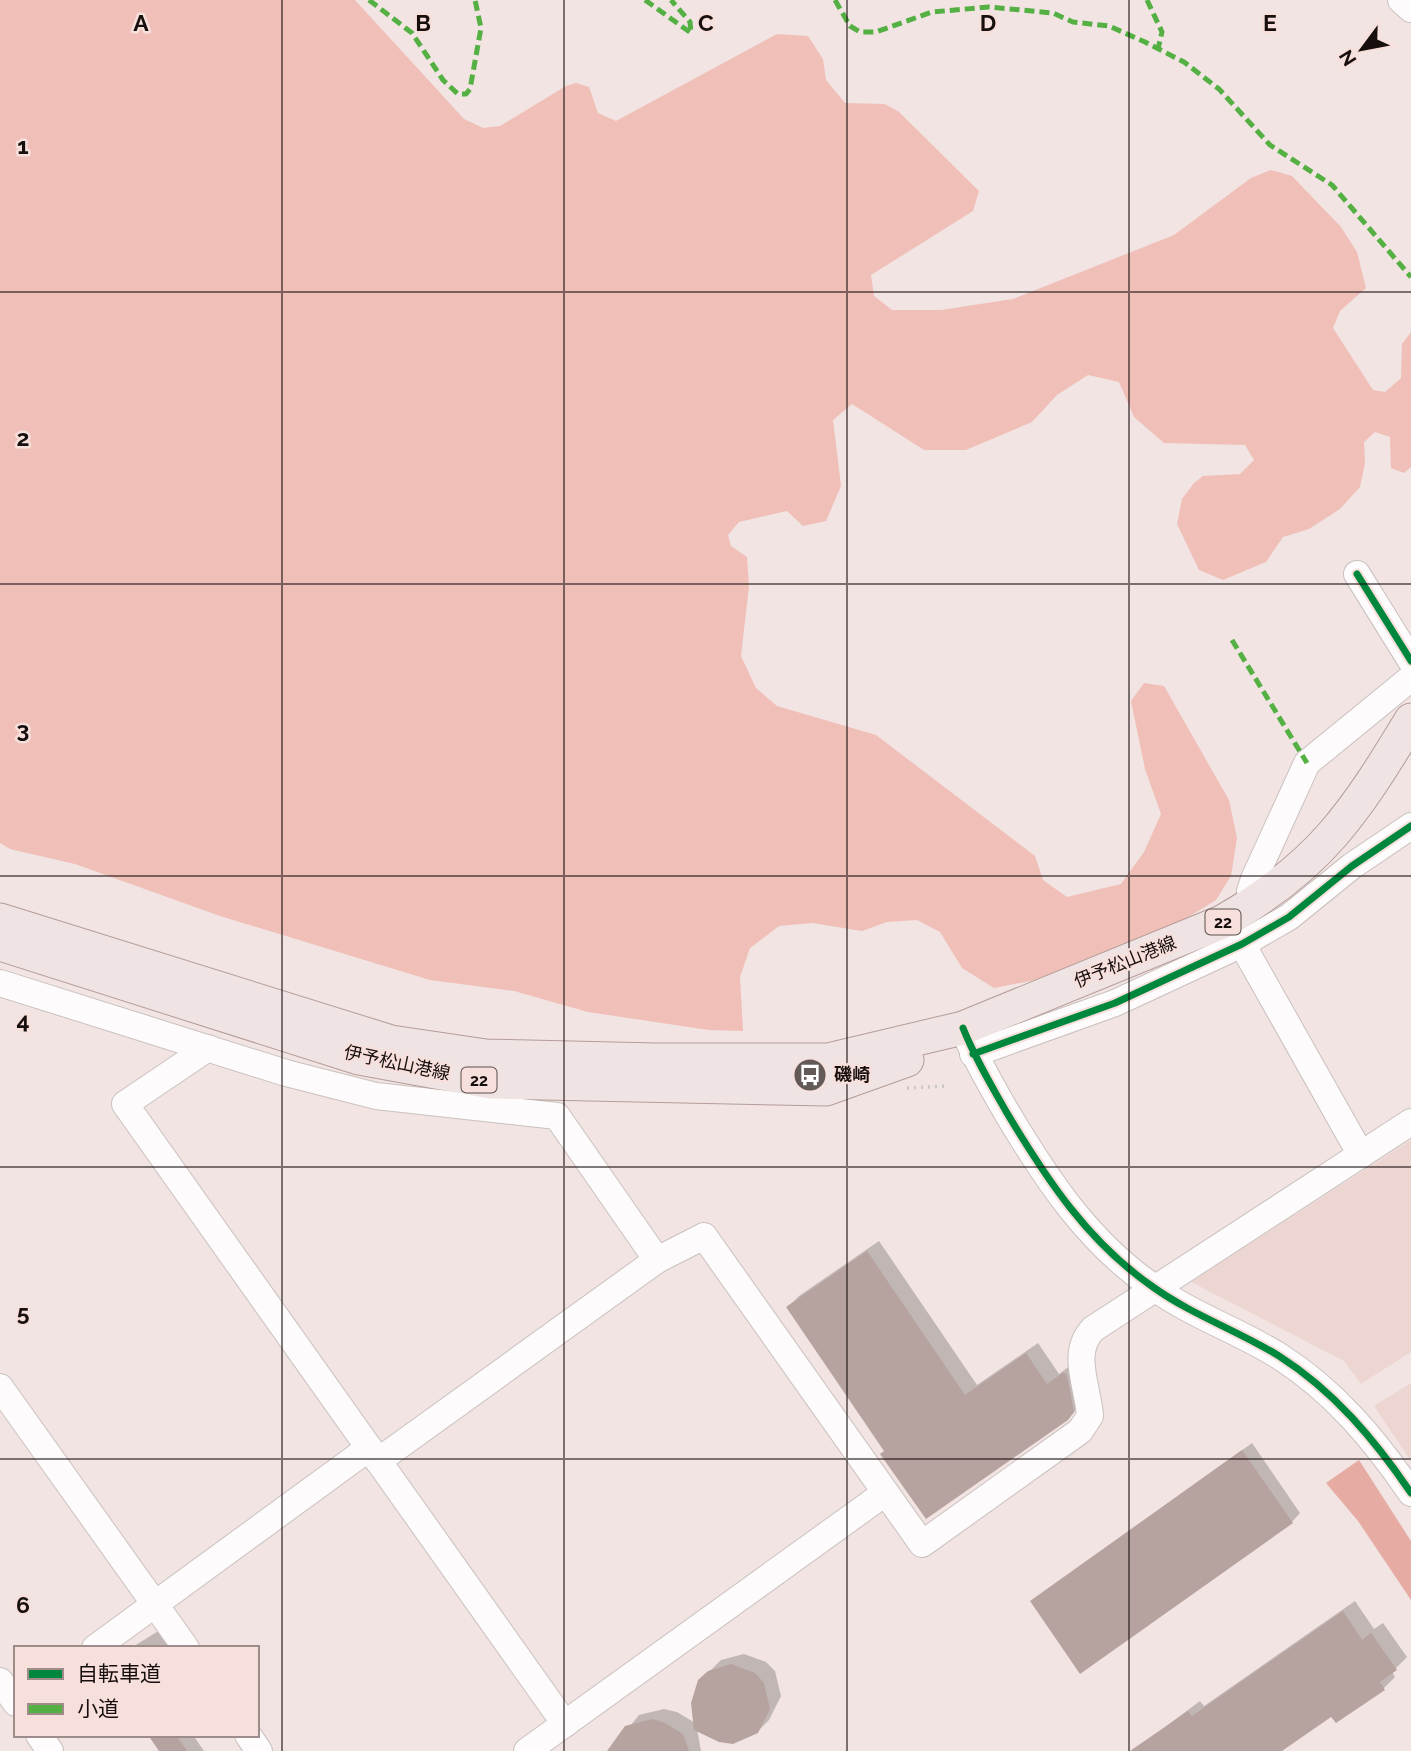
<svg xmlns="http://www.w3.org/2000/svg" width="1411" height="1751" font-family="Raleway,'Noto Sans JP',sans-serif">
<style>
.built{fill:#edd6d2}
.forest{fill:#f0bfb8}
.water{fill:#e6aca4}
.shadow{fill:#0003}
.building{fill:#b6a29f}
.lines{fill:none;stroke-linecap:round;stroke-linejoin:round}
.minor-casing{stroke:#cac1bf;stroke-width:28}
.major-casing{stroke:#b49c99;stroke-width:35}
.path{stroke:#cbc8c7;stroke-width:3.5;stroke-dasharray:2 5;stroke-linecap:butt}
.minor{stroke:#fdfbfb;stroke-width:26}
.major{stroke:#efe4e3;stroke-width:33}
.quiet{stroke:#55b044;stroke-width:5;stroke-dasharray:10 5;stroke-linecap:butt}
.cycleway-casing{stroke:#f7e0dc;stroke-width:11}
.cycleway{stroke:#00873e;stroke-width:7}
.grid{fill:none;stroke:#170f0e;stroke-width:2;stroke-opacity:0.55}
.labels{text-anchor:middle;stroke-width:5;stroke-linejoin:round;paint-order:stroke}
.shield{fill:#f7e0dc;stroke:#5a4e4c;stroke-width:2}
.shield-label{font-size:16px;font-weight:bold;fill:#170f0e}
.street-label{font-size:18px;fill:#170f0e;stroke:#f7e0dc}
.poi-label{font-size:18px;font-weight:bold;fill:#170f0e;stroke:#f7e0dc;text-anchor:start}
.grid-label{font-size:23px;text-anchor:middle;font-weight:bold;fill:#170f0e;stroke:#f7e0dc;stroke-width:5;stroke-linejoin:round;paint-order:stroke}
</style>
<rect width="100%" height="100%" fill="#f1e4e2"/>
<g class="built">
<path d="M 1411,1140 L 1411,1352 L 1361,1384 L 1344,1361 L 1191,1282 Z"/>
<path d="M 1411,1383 L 1411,1461 L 1374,1406 Z"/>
</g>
<path class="forest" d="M 0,0 L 355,0 L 464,119 L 483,128 L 500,126 L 566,86 L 576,83 L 589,87 L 598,113 L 616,121 L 777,34 L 808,36 L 823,59 L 826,80 L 845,103 L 885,104 L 899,112 L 979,191 L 973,211 L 871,275 L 874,296 L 892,310 L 941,310 L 1013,299 L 1174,235 L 1251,178 L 1271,170 L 1292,176 L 1341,227 L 1357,252 L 1366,288 L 1340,311 L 1333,328 L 1373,390 L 1385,392 L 1401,378 L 1402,344 L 1411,332 L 1411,467 L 1404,473 L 1391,468 L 1390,437 L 1375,432 L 1364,442 L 1365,463 L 1360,487 L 1340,509 L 1309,529 L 1283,537 L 1266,562 L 1223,580 L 1199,570 L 1177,524 L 1182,499 L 1194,483 L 1203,476 L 1240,474 L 1254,460 L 1245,445 L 1164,443 L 1134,417 L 1119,382 L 1088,375 L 1057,395 L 1032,422 L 966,450 L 924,450 L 852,404 L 833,420 L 841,486 L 826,521 L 803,526 L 787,511 L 739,522 L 728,535 L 731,546 L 747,557 L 749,586 L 741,656 L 756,688 L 777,706 L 876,735 L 1035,856 L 1043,880 L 1067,897 L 1121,884 L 1144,852 L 1161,814 L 1145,769 L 1131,701 L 1144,683 L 1164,686 L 1229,800 L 1237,838 L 1231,876 L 1216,900 L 1179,923 L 1035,980 L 994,988 L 962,968 L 940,932 L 917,920 L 887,922 L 862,931 L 812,923 L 779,926 L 750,948 L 740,977 L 743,1031 L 709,1030 L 588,1012 L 514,991 L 430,980 L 220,916 L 75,864 L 10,849 L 0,843 Z"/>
<path class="water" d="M 1359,1460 L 1411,1541 L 1411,1600 L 1358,1521 L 1326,1483 Z"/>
<g class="shadow">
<path d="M 879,1241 L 977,1385 L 1038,1343 L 1059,1374 L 1075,1362 L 1080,1406 L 1067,1419 L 886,1451 L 788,1307 L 799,1296 Z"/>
<path d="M 1252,1443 L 1300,1513 L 1292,1522 L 1032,1601 Z"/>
<path d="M 1355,1601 L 1374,1629 L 1383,1623 L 1407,1657 L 1392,1672 L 1395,1677 L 1384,1688 L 1332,1715 L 1279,1751 L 1133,1751 L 1200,1701 L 1204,1706 Z"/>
<path d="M 168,1625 L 186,1648 L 131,1648 Z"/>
<path d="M 744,1654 L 766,1662 L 775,1671 L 781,1696 L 769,1720 L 757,1732 L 697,1729 L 701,1751 L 610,1751 L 639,1715 L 664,1709 L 677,1712 L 695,1723 L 700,1681 L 721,1660 Z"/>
<path d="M 151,1735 L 193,1735 L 204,1751 L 162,1751 Z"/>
</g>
<g class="building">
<path d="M 867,1251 L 965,1395 L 1026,1353 L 1047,1384 L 1064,1372 L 1067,1376 L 1074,1412 L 1068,1420 L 926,1519 L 880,1454 L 884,1451 L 786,1307 Z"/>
<path d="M 1242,1450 L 1293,1523 L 1080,1674 L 1030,1601 Z"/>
<path d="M 1343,1611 L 1362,1640 L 1371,1633 L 1397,1670 L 1380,1682 L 1385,1690 L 1336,1723 L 1331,1717 L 1282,1751 L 1130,1751 L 1188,1711 L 1192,1716 Z"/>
<path d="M 731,1664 L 755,1673 L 764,1683 L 770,1709 L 758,1733 L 733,1744 L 719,1742 L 694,1730 L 691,1703 L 698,1680 L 708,1671 Z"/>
<path d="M 652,1719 L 665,1723 L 683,1734 L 689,1751 L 607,1751 L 625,1726 Z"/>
<path d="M 148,1735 L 176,1735 L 187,1751 L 159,1751 Z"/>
</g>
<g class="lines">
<defs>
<g id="minor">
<path d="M 1401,0 L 1411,9"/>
<path d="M 1357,574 L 1411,661"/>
<path d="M 1253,904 L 1250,891 L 1254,879 L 1307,763 L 1411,678"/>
<path d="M 1242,944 L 1361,1155"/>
<path d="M 0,983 L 286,1073 L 376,1096 L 557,1116 L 657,1260"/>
<path d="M 963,1028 C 975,1058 991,1085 1007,1113 C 1047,1180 1088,1242 1153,1287 C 1192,1315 1239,1331 1279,1356 C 1334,1391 1375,1440 1411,1493"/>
<path d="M 208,1048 L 125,1104 L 565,1724"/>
<path d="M 973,1054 L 1115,1003 L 1242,944 L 1289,917 L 1352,866 L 1411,826"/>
<path d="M 0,1387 L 186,1648"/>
<path d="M 378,1461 L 657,1260 L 704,1236 L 922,1544 L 1080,1431 L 1090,1416 C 1088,1386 1070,1353 1093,1329 L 1411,1122"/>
<path d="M 95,1648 L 369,1448"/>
<path d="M 0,1681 L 16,1703"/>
<path d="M 39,1735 L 50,1751"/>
<path d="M 248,1735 L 259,1751"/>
<path d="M 527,1751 L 885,1493"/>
</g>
<g id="major">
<path d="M 0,920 L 391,1042 L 486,1056 L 656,1060 L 828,1060 L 963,1028 L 1222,922 C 1320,866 1354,814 1411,720"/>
<path d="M 0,944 L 359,1058 L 491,1082 L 826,1089 L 907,1060"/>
</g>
</defs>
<use href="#minor" class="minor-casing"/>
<use href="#major" class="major-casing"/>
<path class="path" d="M 907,1088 L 947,1086"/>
<use href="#minor" class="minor"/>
<use href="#major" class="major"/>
<g class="quiet">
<path d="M 369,0 L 412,33 L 443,80 L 458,94 L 466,94 L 470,89 L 481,28 L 475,0"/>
<path d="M 645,0 L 691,33 L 690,22 L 671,0"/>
<path d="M 835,0 L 850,26 L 860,32 L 876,32 L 932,12 L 989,7 L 1053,13 L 1073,22 L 1109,26 L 1145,42 L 1184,62 L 1219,89 L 1270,145 L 1332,185 L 1411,277"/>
<path d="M 1147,0 L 1162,32 L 1158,49"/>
<path d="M 1232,640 L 1307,763"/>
</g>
<defs>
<g id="cycleway">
<path d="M 1357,574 L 1411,661"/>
<path d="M 963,1028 C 975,1058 991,1085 1007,1113 C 1047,1180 1088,1242 1153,1287 C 1192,1315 1239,1331 1279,1356 C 1334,1391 1375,1440 1411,1493"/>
<path d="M 973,1054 L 1115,1003 L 1242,944 L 1289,917 L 1352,866 L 1411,826"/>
</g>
</defs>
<use href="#cycleway" class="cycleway-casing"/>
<use href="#cycleway" class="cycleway"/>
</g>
<path class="grid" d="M 282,0 L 282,1751M 564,0 L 564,1751M 847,0 L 847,1751M 1129,0 L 1129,1751M 0,292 L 1411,292M 0,584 L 1411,584M 0,876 L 1411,876M 0,1167 L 1411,1167M 0,1459 L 1411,1459"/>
<defs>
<symbol id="bus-disc" viewBox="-11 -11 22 22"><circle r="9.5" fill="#635a58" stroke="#f7e0dc"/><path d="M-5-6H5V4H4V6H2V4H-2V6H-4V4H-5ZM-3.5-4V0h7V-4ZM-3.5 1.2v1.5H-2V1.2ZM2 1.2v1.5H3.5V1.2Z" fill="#fff"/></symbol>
</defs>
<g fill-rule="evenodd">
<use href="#bus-disc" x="791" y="1056" width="38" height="38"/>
</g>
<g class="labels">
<g class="shield">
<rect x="1205.5" y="909.5" width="35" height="25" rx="5"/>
<rect x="461.5" y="1067.5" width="35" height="25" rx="5"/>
</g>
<g class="shield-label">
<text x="1223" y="928">22</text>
<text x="479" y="1086">22</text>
</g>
<g class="street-label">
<text transform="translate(1125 962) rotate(-22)" y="6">伊予松山港線</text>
<text transform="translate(397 1063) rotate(12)" y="6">伊予松山港線</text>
</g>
<g class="poi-label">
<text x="834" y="1081">磯崎</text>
</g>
</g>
<g class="grid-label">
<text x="141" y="31">A</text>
<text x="423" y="31">B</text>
<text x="706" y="31">C</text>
<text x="988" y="31">D</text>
<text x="1270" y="31">E</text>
<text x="23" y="154">1</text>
<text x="23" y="446">2</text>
<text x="23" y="738">3</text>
<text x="23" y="1029">4</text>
<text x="23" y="1321">5</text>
<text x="23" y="1613">6</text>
</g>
<rect x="14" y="1646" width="245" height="91" fill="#f7e0dc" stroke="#9d8c8a" stroke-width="2"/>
<rect x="28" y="1669" width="35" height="10" fill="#00873e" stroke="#9d8c8a" stroke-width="2"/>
<text x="77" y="1681" font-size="21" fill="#170f0e">自転車道</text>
<rect x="28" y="1704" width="35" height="10" fill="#55b044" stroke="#9d8c8a" stroke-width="2"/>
<text x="77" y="1716" font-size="21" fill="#170f0e">小道</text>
<g transform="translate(1362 49) rotate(238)" stroke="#f7e0dc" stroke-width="5" paint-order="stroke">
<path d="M0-5L12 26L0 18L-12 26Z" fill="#170f0e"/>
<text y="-10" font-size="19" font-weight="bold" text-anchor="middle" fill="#170f0e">N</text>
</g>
</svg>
